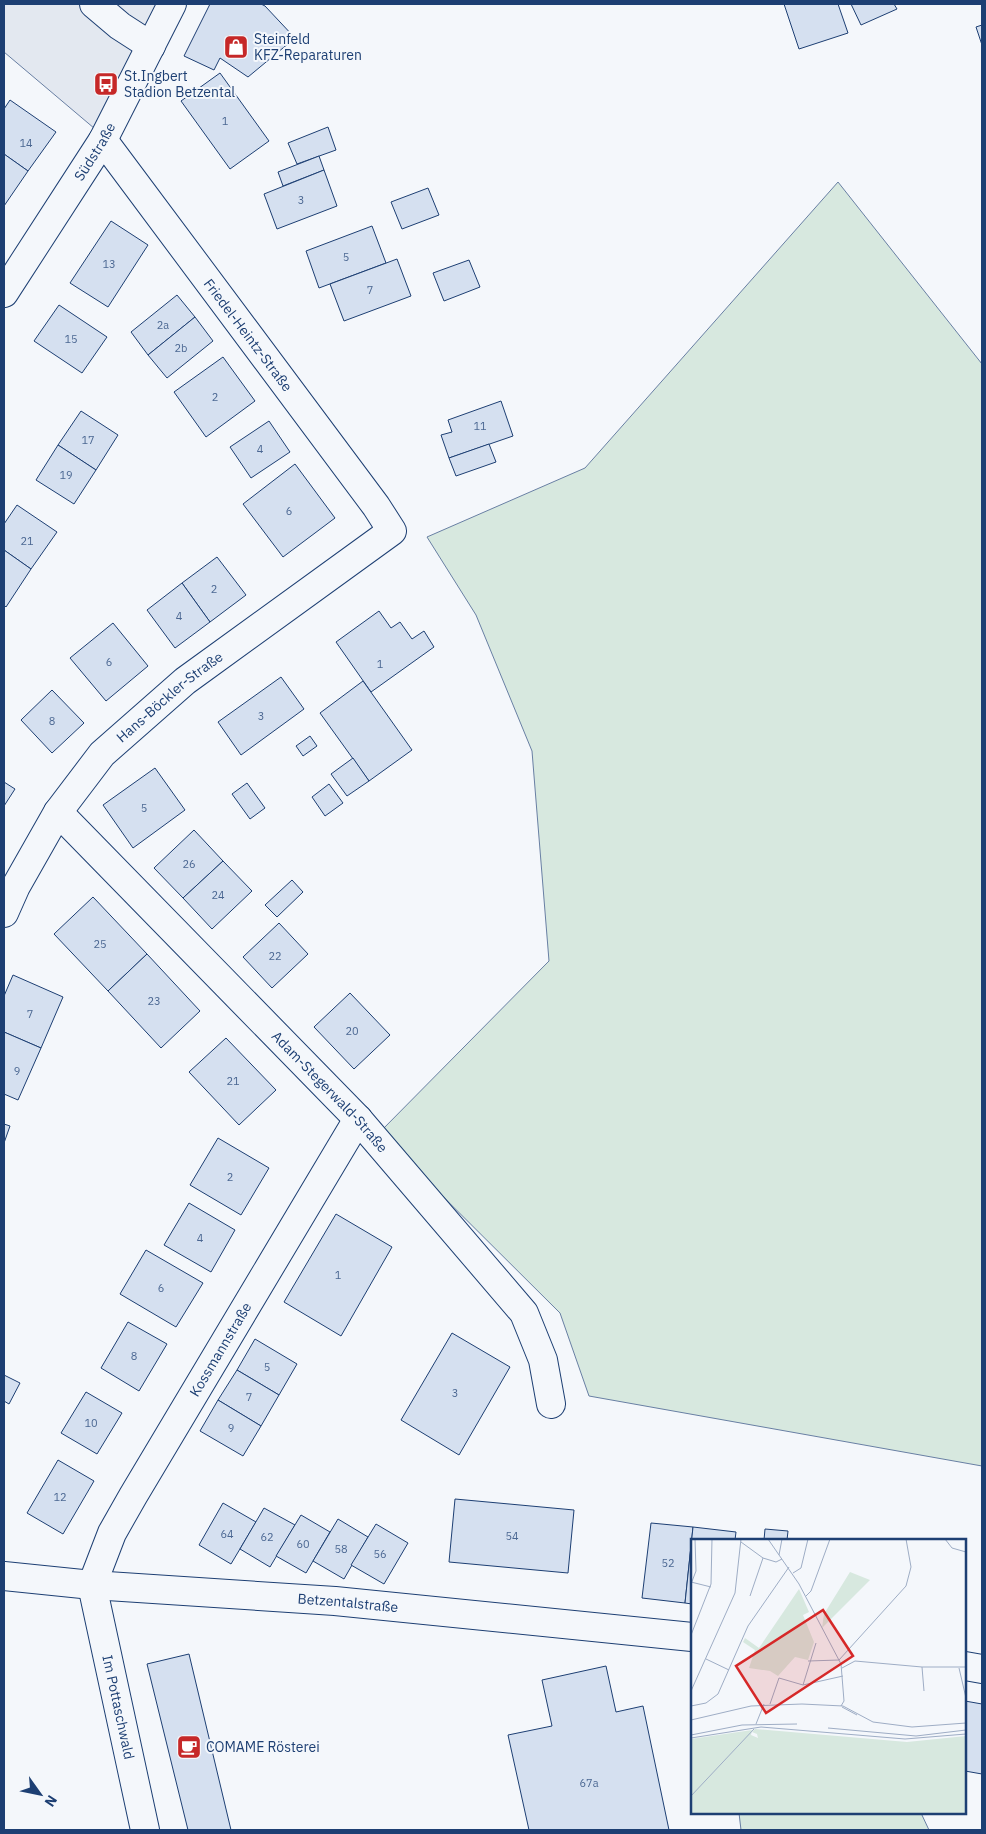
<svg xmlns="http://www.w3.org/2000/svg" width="986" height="1834" font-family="'IBM Plex Sans',sans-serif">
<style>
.green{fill:#d7e8df;stroke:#687fa3}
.parking{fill:#e3e8f0;stroke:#687fa3}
.building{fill:#d5e0f0;stroke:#1d3f73}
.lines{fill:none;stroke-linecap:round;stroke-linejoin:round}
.minor-casing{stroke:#1d3f73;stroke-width:30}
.tertiary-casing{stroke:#1d3f73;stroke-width:30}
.minor{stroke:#f4f7fb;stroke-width:28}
.tertiary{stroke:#f4f7fb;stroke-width:28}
.labels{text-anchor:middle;stroke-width:4;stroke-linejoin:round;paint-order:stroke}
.number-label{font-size:11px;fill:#4b6792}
.poi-label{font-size:14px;fill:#1d3f73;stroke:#f4f7fb;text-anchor:start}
.street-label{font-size:14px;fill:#1d3f73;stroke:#f4f7fb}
.inset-road{fill:none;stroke:#9eadc5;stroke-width:1}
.view{fill:#d62828;fill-opacity:0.15;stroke:#d62828;stroke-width:2.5}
.inset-edge{fill:none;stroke:#1d3f73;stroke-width:2.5}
</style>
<rect width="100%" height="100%" fill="#f4f7fb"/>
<g class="green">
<path d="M 838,182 L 982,364 L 982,1466 L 589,1396 L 560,1313 L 379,1133 L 549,961 L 532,751 L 476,615 L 427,537 L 585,468 Z"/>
<path d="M 739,1813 L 921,1813 L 929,1830 L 741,1830 Z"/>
</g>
<path class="parking" d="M 4,4 L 168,4 L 101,134 L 4,52 Z"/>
<g class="building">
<path d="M 210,4 L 261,4 L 265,6 L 295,38 L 248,77 L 220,58 L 214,70 L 184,56 Z"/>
<path d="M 784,4 L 838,4 L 848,33 L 799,49 Z"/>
<path d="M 851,4 L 894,4 L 897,9 L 861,25 Z"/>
<path d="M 982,25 L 982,45 L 976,27 Z"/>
<path d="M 220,73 L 269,141 L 230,169 L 181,101 Z"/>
<path d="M 10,100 L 56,132 L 28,171 L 4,154 L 4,109 Z"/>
<path d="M 328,127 L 336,150 L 297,164 L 288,143 Z"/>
<path d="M 4,154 L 28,171 L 4,206 Z"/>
<path d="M 319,156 L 324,170 L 283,186 L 278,172 Z"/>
<path d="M 324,170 L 337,206 L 277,229 L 264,194 Z"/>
<path d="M 428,188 L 439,215 L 402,229 L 391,202 Z"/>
<path d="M 111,221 L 148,245 L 108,307 L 70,283 Z"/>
<path d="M 372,226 L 386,263 L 319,288 L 306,251 Z"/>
<path d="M 397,259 L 411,296 L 344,321 L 330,284 Z"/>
<path d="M 469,260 L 480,287 L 444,301 L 433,273 Z"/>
<path d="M 177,295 L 195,317 L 148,355 L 131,332 Z"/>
<path d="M 59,305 L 107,337 L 82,373 L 34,341 Z"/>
<path d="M 195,317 L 213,341 L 167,378 L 148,355 Z"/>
<path d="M 223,357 L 255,401 L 206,437 L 174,392 Z"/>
<path d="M 501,401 L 513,436 L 449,458 L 441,435 L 452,432 L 448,420 Z"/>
<path d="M 81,411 L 118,435 L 96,470 L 58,445 Z"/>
<path d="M 269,421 L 290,452 L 251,478 L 230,447 Z"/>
<path d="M 489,444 L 496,462 L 456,476 L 449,458 Z"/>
<path d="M 58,445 L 96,470 L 74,504 L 36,480 Z"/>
<path d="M 295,464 L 335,518 L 283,557 L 243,504 Z"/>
<path d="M 17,505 L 57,532 L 31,569 L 4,550 L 4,524 Z"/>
<path d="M 4,550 L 31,569 L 6,607 L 4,605 Z"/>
<path d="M 217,557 L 246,595 L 210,622 L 182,583 Z"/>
<path d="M 182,583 L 210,622 L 175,648 L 147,610 Z"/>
<path d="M 379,611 L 391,628 L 400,622 L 412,639 L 424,631 L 434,647 L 371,692 L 336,642 Z"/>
<path d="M 113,623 L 148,666 L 106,701 L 70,658 Z"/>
<path d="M 281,677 L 304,709 L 241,755 L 218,722 Z"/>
<path d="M 363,681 L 412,750 L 369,781 L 320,713 Z"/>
<path d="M 52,690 L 84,723 L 52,753 L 21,720 Z"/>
<path d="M 310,736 L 317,746 L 303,756 L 296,746 Z"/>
<path d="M 353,758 L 369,781 L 347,796 L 331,774 Z"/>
<path d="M 155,768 L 185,810 L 133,848 L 103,805 Z"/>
<path d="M 4,782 L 15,789 L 4,806 Z"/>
<path d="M 247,783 L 265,808 L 250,819 L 232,794 Z"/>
<path d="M 329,784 L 343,803 L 325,816 L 312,797 Z"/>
<path d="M 194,830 L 223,861 L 183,898 L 154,868 Z"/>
<path d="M 223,861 L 252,891 L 212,929 L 183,898 Z"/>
<path d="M 292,880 L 303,892 L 277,917 L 265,905 Z"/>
<path d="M 93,897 L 147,954 L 108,991 L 54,934 Z"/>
<path d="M 279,923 L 308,954 L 272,988 L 243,957 Z"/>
<path d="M 147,954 L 200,1011 L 161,1048 L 108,991 Z"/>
<path d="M 13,975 L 63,997 L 41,1048 L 4,1032 L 4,996 Z"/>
<path d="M 350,993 L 390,1035 L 354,1069 L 314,1027 Z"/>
<path d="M 4,1032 L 41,1048 L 18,1100 L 4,1094 Z"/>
<path d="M 226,1038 L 276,1090 L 239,1125 L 189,1072 Z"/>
<path d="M 4,1124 L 10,1126 L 4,1143 Z"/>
<path d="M 218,1138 L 269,1168 L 241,1215 L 190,1185 Z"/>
<path d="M 189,1203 L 235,1230 L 211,1272 L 164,1245 Z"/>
<path d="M 336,1214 L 392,1247 L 341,1336 L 284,1302 Z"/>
<path d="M 146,1250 L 203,1283 L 176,1327 L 120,1294 Z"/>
<path d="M 128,1322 L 167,1344 L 139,1391 L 101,1368 Z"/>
<path d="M 452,1333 L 510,1367 L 459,1455 L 401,1420 Z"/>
<path d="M 255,1339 L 297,1364 L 279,1395 L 237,1370 Z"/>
<path d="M 237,1370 L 279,1395 L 261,1426 L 218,1400 Z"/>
<path d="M 4,1375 L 20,1383 L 9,1404 L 4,1401 Z"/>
<path d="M 86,1392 L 122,1413 L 97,1454 L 61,1433 Z"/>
<path d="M 218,1400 L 261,1426 L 243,1456 L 200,1431 Z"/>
<path d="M 58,1460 L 94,1481 L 63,1534 L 27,1513 Z"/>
<path d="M 455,1499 L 574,1510 L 568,1573 L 449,1562 Z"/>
<path d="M 223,1503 L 256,1522 L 231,1564 L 199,1545 Z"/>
<path d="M 264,1508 L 295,1525 L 270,1567 L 240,1549 Z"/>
<path d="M 301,1515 L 330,1532 L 306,1573 L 276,1556 Z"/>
<path d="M 338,1519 L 368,1537 L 344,1579 L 313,1561 Z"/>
<path d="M 651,1523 L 693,1527 L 685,1603 L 642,1598 Z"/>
<path d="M 376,1524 L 408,1543 L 384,1584 L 351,1565 Z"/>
<path d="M 693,1527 L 736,1532 L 735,1540 L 692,1540 L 692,1604 L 685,1603 Z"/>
<path d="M 765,1529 L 788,1531 L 787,1540 L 764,1540 Z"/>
<path d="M 189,1654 L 231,1830 L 188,1830 L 147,1664 Z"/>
<path d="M 606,1666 L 616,1712 L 643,1706 L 669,1830 L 529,1830 L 508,1735 L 552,1726 L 542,1680 Z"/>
<path d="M 965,1701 L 982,1704 L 982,1774 L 965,1771 Z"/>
</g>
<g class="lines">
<defs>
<g id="minor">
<path d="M 94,4 L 120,26 L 151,46"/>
<path id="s1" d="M 58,812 L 358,1119 L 524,1313 L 543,1360 L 551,1404"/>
<path id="s2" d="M 4,913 L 16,886 L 58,812 L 102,754 L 185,681 L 392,531 L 376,506 L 103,140"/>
<path id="s3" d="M 4,1576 L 92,1585 L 335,1601 L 692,1637"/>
<path id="s4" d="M 92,1585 L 112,1533 L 133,1496 L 358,1119"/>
<path id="s5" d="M 92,1585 L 145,1830"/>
<path d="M 965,1666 L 982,1669"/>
</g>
<g id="tertiary">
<path id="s6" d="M 4,293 L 103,140 L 172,4"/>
</g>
</defs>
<use href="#minor" class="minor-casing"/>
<use href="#tertiary" class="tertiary-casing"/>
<use href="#minor" class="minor"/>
<use href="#tertiary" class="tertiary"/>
</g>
<defs>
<symbol id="shop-square" viewBox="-11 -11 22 22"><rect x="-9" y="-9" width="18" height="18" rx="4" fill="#c62828" stroke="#f4f7fb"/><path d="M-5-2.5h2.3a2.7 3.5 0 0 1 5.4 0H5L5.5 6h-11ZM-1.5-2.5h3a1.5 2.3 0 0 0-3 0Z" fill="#fff"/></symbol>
<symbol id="bus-square" viewBox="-11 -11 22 22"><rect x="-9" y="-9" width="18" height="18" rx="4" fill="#c62828" stroke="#f4f7fb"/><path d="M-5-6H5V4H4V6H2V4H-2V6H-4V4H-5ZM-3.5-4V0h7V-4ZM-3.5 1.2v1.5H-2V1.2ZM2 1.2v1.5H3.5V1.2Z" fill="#fff"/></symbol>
<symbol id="cafe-square" viewBox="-11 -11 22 22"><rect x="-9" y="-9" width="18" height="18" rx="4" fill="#c62828" stroke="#f4f7fb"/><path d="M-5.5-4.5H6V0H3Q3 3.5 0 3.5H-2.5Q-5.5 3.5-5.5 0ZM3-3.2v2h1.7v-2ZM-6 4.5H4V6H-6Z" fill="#fff"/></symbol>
</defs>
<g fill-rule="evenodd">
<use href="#shop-square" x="222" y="33" width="28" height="28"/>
<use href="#bus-square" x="92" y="70" width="28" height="28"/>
<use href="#cafe-square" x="175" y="1733" width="28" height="28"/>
</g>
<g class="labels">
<g class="number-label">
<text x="225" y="125">1</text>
<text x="26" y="147">14</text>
<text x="301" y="204">3</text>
<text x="346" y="261">5</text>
<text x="109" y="268">13</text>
<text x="370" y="294">7</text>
<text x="163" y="329">2a</text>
<text x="71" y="343">15</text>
<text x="181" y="352">2b</text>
<text x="215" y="401">2</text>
<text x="480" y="430">11</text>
<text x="88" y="444">17</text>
<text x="260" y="453">4</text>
<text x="66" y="479">19</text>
<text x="289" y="515">6</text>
<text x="27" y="545">21</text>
<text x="214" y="593">2</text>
<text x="179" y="620">4</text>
<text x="109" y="666">6</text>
<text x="380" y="668">1</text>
<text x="261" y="720">3</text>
<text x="52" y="725">8</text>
<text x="144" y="812">5</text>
<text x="189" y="868">26</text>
<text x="218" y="899">24</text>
<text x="100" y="948">25</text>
<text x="275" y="960">22</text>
<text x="154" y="1005">23</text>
<text x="30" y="1018">7</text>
<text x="352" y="1035">20</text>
<text x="17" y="1075">9</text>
<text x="233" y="1085">21</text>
<text x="230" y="1181">2</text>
<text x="200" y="1242">4</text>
<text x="338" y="1279">1</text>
<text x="161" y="1292">6</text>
<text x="134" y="1360">8</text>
<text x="267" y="1371">5</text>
<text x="455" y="1397">3</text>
<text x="249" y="1401">7</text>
<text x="91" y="1427">10</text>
<text x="231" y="1432">9</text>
<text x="60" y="1501">12</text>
<text x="227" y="1538">64</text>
<text x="512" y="1540">54</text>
<text x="267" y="1541">62</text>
<text x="303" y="1548">60</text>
<text x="341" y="1553">58</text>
<text x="380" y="1558">56</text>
<text x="668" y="1567">52</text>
<text x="589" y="1787">67a</text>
</g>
<g class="poi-label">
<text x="254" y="44">Steinfeld<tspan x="254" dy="16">KFZ-Reparaturen</tspan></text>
<text x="124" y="81">St.Ingbert<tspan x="124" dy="16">Stadion Betzental</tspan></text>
<text x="206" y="1752">COMAME Rösterei</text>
</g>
<g class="street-label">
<text dy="5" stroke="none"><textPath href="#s6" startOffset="168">Südstraße</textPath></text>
<text transform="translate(248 335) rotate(53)" y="5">Friedel-Heintz-Straße</text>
<text dy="5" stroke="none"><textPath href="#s2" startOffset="276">Hans-Böckler-Straße</textPath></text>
<text dy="5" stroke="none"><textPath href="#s1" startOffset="390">Adam-Stegerwald-Straße</textPath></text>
<text dy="5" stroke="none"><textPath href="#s4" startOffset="269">Kossmannstraße</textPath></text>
<text dy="5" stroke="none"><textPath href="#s3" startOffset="345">Betzentalstraße</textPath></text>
<text dy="5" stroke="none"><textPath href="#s5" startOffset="125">Im Pottaschwald</textPath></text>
</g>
</g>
<g transform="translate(691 1539)">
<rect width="275" height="275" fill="#f4f7fb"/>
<path d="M 159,33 L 179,41 L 131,89 L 133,75 ZM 108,50 L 118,73 L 112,76 L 123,103 L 117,121 L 104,118 L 87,137 L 79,132 L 58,129 L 64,111 L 52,103 L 54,99 L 68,109 ZM 64,190 L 216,203 L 275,197 L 275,275 L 0,275 L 0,200 L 61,191 L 60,196 L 67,199 L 66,195 L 61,193 Z" fill="#d7e8df"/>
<path class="inset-road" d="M 77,0 L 108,45 L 150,125 L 153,162 L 150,167M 254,0 L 261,9 L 275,13M 50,3 L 72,19 L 85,23 L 91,20M 88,16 L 91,0M 102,34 L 110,29 L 117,0M 0,43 L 20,48M 0,45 L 5,32 L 4,0M 59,57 L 72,19M 115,57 L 120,52 L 139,0M 0,96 L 20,45 L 21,0M 15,120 L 38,131M 148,121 L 215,47 L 220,28 L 215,0M 117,122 L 148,121M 231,128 L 233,152M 151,129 L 164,122 L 231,128 L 275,128M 268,129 L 275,159M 112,146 L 125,104M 0,152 L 44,54 L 50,0M 79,165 L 88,139 L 112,146 L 152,137M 0,167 L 15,164 L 27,155 L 57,87 L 98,28M 151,168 L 166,176M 0,181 L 60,167 L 111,165 L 152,167 L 182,183M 182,183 L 221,188 L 275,184M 65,185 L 73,165M 137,189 L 225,197 L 275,191M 0,196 L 51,186 L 106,185M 0,199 L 70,188 L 214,200 L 275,195M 0,257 L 63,190"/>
<path class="view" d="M 132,71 L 162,117 L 75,174 L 45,127 Z"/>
<rect width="275" height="275" class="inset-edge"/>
</g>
<rect width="986" height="1834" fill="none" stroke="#1d3f73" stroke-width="10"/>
<g transform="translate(40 1794) rotate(123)" stroke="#f4f7fb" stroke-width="4" paint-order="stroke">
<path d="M0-4L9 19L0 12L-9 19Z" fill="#1d3f73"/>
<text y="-8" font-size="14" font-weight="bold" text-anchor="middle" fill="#1d3f73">N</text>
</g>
</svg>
